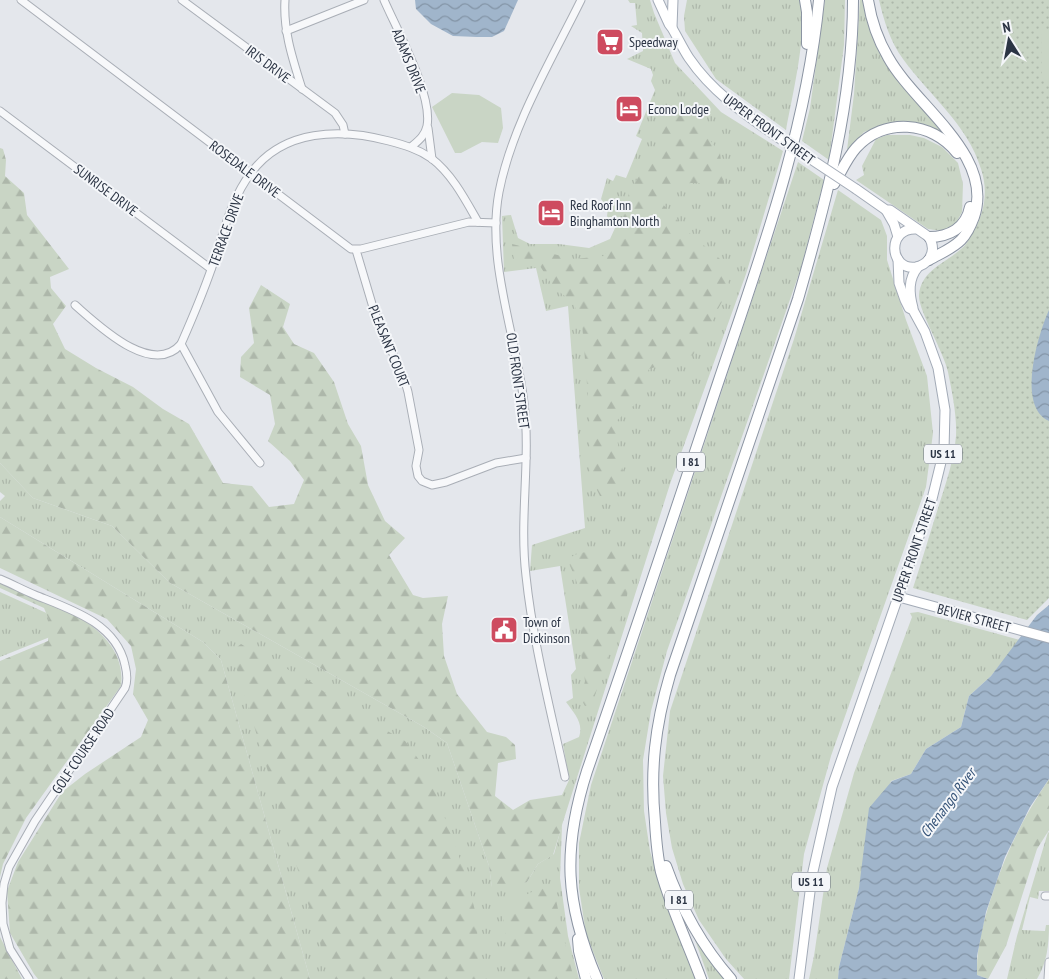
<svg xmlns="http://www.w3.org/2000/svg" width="1049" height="979" font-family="'PT Sans Narrow',sans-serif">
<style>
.grass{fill:url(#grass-tufts)}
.forest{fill:url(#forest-firs)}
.park{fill:url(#park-dots)}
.pitch{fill:#c9d5c5}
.water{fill:url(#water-waves)}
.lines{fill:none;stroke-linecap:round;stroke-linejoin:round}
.minor-casing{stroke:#a9aeb6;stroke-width:9}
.major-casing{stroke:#a3abb7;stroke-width:11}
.highway-casing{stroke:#8b94a2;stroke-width:12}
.minor{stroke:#f7f8fa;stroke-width:7}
.major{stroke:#fff;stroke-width:9}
.highway{stroke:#fff;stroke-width:10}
.major-bridge-casing{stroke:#a3abb7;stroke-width:11;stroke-linecap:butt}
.major-bridge{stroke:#fff;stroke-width:9}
.labels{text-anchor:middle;stroke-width:4;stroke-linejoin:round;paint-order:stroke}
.shield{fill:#f4f6f9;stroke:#676e7a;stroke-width:1}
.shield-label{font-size:12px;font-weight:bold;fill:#2b3444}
.poi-label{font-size:14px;fill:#2b3444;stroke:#f4f6f9;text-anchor:start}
.street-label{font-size:14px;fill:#2b3444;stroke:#f4f6f9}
.water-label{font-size:15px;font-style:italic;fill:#355378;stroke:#f4f6f9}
</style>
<defs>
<pattern id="grass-tufts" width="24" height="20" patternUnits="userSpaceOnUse" patternTransform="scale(1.25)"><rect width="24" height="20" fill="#c9d5c5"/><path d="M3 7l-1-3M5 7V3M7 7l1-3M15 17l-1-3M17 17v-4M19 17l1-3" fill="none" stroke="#adb7aa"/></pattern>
<pattern id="forest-firs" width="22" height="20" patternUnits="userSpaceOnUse" patternTransform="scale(1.25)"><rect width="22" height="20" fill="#c9d5c5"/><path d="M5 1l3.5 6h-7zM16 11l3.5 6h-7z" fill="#adb7aa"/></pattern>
<pattern id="park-dots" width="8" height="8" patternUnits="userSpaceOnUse" patternTransform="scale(1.25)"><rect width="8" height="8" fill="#c9d5c5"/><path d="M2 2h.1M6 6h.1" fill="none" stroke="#adb7aa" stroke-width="1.8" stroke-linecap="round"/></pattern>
<pattern id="water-waves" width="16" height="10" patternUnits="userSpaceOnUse" patternTransform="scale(1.25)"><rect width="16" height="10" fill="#a0b5cb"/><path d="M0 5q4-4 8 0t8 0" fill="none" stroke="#8394a6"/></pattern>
</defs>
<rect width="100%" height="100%" fill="#e4e7ec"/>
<g class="grass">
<path d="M 628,0 L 650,0 L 654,13 L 675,63 L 721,112 L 783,151 L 746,274 L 671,481 L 562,825 L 560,878 L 568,936 L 579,979 L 310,979 L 221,660 L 203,642 L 0,517 L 0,501 L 5,496 L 0,492 L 0,463 L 33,498 L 112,526 L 170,583 L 424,727 L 447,743 L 489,866 L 492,887 L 527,882 L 538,864 L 554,854 L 562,825 L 562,795 L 569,780 L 563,744 L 579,737 C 584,723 574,713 566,702 L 573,698 L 571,675 L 576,669 L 560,566 L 530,571 L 532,545 L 585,528 L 568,306 L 546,311 L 536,268 L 504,272 L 502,216 L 511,215 L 518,238 L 530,244 L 559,244 L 589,248 L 610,239 L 615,228 L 607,216 L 608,208 L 601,199 L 607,178 L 613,181 L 616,175 L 626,178 L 642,139 L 636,136 L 655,90 L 651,81 L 653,75 L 651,69 L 627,59 L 643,51 L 642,33 L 631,26 L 637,25 L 635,3 L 630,3 Z"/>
<path d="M 687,0 L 799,0 C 810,24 791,101 786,130 L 716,79 L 685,31 L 684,16 Z"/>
<path d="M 825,0 L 845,0 L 844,45 L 829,160 L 802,141 L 810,108 Z"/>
<path d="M 860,0 L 864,0 L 875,44 L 890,69 L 943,134 L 918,124 L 892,123 L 864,132 L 847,150 L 854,94 Z"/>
<path d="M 887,135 L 910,135 L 924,138 L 942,147 L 958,163 L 963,184 L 962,212 L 954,227 L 942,231 L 928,229 L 856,180 L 864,175 L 862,166 L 876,139 Z"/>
<path d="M 798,162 L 824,180 L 801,268 L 667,651 L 651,711 L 643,760 L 644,811 L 650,851 L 659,882 L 696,979 L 604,979 L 586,934 L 579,888 L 579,843 L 591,785 Z"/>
<path d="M 838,190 L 881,220 L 887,236 L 887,260 L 906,320 L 927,376 L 933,433 L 926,487 L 831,756 L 804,854 L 789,979 L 744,979 L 726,959 L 699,920 L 683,884 L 672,848 L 666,813 L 663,776 L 670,711 L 794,339 Z"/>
<path d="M 0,592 L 53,616 L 50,637 L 0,657 Z"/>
<path d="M 918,612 L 1020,640 L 991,676 L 969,696 L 961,727 L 926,749 L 911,774 L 891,781 L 859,888 L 839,967 L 838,979 L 809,979 L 814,956 L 827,868 L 854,773 L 912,617 L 910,613 Z"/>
<path d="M 1048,832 L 1049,833 L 1049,891 L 1039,891 L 1038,899 L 1030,897 L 1022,930 L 1045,931 L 1046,925 L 1049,925 C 1049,944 1047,963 1037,979 L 1007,979 L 1017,936 Z"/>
<path d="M 694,937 L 725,979 L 709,979 Z"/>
</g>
<g class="forest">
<path d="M 665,106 L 692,117 L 720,153 L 724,184 L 691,183 L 667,189 L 660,201 L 687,231 L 720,259 L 730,287 L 693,355 L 649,369 L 642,398 L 614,423 L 624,477 L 614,497 L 600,496 L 590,476 L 590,421 L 582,323 L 573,302 L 554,288 L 540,266 L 514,260 L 512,244 L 574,259 L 604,256 L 618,233 L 630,189 L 656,152 Z"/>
<path d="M 0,148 L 3,149 L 6,160 L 5,176 L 24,193 L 27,215 L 69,269 L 50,277 L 51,288 L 66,306 L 53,324 L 65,349 L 96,368 L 133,387 L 163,409 L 189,424 L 223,483 L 252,486 L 269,507 L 294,504 L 304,480 L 290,461 L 268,441 L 275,424 L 270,395 L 240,377 L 241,357 L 254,343 L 249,308 L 261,285 L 290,304 L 283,327 L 294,344 L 314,353 L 334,382 L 348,424 L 361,446 L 368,485 L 385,521 L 405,538 L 389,555 L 413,595 L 423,598 L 448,596 L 442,624 L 444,656 L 457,694 L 487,732 L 506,737 L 515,745 L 516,759 L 498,763 L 495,796 L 513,810 L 530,800 L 562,795 L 562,826 L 553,855 L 538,864 L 527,882 L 506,889 L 492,888 L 489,866 L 447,743 L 424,727 L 170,583 L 112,526 L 33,498 L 0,463 Z"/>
<path d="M 0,517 L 203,642 L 221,660 L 310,979 L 38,979 L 34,974 L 10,933 L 7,891 L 18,862 L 62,792 L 85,774 L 141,737 L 148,720 L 133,694 L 136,669 L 131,646 L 107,619 L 0,568 Z"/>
<path d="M 622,547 L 632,561 L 627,596 L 615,636 L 592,704 L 585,706 L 581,699 L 585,681 L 581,653 L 580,592 L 575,577 L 567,559 L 579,553 Z"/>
<path d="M 0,582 C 44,600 129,625 121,686 L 26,818 L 3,864 L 0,877 L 0,661 L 48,641 L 49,620 L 44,608 L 0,588 Z"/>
<path d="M 241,644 L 311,682 L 343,706 L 405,741 L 428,772 L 465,873 L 477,918 L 478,970 L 476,979 L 331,979 L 234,660 L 233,650 Z"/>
<path d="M 1049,779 L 1049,830 L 1037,849 L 1006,946 L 988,979 L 977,975 C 976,947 984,919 993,892 C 1007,850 1024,816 1049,779 Z"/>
<path d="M 553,885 L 566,948 L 574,979 L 513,979 L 503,917 L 513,901 L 538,889 Z"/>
<path d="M 0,937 L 22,979 L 0,979 Z"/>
</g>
<path class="park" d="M 879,0 L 1049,0 L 1049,598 L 1027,620 L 913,588 C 922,561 930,533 939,505 C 946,483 954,460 956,436 C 957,415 952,392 948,372 C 944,352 918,310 919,295 C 921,270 946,263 961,249 C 965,246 968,241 970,237 C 984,216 989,193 981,169 C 968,125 929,95 903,59 C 890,41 884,21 879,0 Z"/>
<g class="pitch">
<path d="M 1049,29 L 1049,83 L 1042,77 L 1041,30 Z"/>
<path d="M 452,93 L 479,95 L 501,108 L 503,128 L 498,143 L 482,142 L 461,153 L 455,153 L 432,107 Z"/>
</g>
<g class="water">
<path d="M 415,0 L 518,0 L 504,31 L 492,37 L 477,37 L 453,36 L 431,24 L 416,9 Z"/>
<path d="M 1049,310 L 1049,421 C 1016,407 1038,334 1049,310 Z"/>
<path d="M 1049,605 L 1049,779 L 1030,807 L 1005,857 L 986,912 L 977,956 L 977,975 L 988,979 L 838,979 L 839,967 L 859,888 L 869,808 L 892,781 L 911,774 L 926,749 L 961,727 L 969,696 L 991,676 L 1037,615 Z"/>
</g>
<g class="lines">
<defs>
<g id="minor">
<path d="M 21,0 L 351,249 L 361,249 L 469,222 L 496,223"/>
<path d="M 182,0 L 335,113 L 343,125 L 345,134"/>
<path d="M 285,0 C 283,31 293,60 302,89"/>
<path d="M 384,0 C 397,30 433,95 427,126 C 425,136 418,141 411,147"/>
<path d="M 286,31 L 364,0"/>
<path d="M 0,111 L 211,269"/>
<path d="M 428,128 L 432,159"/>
<path d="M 356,250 L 375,314 L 404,378 L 408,392 L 419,450 L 416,466 L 418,476 L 422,481 L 432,485 L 446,482 L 496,463 L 526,458"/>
<path d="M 75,305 C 97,324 152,378 181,344 C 192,319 203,293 212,267 C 223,236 230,200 251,173 C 283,129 341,128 389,141 C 404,145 418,149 431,158 C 452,174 465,199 478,222"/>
<path d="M 181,344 L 218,412 L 260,463"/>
<path d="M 0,579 C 12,584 23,590 35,595 C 70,609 116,623 125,665 C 127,673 128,681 125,688 L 35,821 L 9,867 L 4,884 L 2,903 L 3,924 L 10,949 L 29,979"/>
<path d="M 565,777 C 551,711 533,643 526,576 C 519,518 531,460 524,403 C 516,335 486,261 499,192 C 512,125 551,61 581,0"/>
<path d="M 1045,896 L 1049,896"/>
<path d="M 1048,979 L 1049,962"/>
</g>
<g id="major">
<path d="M 658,0 L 669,24 L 672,28 C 678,38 683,49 689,58 C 712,92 746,115 779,138"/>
<path d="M 672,27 L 673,0"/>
<path d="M 856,189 L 886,210 L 890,210 L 929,237 C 933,244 934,252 929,259 C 926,263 921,266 916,267 C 889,271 886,227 917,229"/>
<path d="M 886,210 L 894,224 L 898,237"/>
<path d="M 913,308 C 909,293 908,279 918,267"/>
<path d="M 899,597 L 1049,638"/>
<path d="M 799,979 L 812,876 L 832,787 L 932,499 L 944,450 L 945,410 L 938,368 L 925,332 L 913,310 L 909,308 L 905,300 L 899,283 L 898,259"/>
</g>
<g id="highway">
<path d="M 805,0 L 807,12 L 807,44"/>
<path d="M 868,0 C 871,19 878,40 888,57 C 915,106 995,155 974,217 C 971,225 967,234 961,240 C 952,249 939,254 929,260"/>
<path d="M 834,184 C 841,172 847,158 856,148 C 884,117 932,121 957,153"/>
<path d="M 929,237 C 949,237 966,228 970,207"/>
<path d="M 666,866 C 681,908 701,945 731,979"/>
<path d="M 578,939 L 579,951 L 586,979"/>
<path d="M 597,979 C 565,904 562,849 587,771 C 632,642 675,512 718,383 C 760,258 806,133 819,0"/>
<path d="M 701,979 C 688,944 671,908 661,872 C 657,855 656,839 655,822 C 650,770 655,726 670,675 L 798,299 C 826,202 853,102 853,0"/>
</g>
</defs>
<use href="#minor" class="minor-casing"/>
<use href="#major" class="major-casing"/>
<use href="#highway" class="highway-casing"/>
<use href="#minor" class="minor"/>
<use href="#major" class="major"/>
<use href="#highway" class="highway"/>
<defs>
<path id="major-bridge" d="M 779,138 L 856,189"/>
</defs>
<use href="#major-bridge" class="major-bridge-casing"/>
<use href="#major-bridge" class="major-bridge"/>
</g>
<defs>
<symbol id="supermarket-square" viewBox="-11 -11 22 22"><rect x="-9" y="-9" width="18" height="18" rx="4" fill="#ce4b5f" stroke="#f4f6f9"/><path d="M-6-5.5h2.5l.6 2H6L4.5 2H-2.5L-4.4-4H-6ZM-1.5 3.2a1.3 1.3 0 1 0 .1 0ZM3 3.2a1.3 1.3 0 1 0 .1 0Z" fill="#fff"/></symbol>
<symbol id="hotel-square" viewBox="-11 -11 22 22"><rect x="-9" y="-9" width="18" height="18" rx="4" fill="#ce4b5f" stroke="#f4f6f9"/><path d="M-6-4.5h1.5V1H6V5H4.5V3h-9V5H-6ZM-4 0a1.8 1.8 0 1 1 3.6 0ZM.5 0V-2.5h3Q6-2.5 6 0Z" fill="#fff"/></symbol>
<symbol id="civic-square" viewBox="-11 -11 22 22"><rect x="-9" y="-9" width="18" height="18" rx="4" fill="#ce4b5f" stroke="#f4f6f9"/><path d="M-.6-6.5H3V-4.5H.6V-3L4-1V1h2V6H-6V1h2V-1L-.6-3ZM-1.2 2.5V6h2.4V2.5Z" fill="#fff"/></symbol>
</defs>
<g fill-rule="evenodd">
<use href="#supermarket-square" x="594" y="26" width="32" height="32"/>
<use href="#hotel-square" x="613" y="93" width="32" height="32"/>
<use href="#hotel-square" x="535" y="197" width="32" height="32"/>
<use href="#civic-square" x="488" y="614" width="32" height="32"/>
</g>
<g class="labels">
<g class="shield">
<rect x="924" y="444.5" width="38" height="19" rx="4"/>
<rect x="677" y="452.5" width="28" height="19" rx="4"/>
<rect x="792" y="872.5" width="38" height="19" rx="4"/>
<rect x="665" y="890.5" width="28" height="19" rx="4"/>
</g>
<g class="shield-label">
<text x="943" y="458">US 11</text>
<text x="691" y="466">I 81</text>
<text x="811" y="886">US 11</text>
<text x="679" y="904">I 81</text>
</g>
<g class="poi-label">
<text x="629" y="47">Speedway</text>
<text x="648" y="114">Econo Lodge</text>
<text x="570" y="210">Red Roof Inn<tspan x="570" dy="16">Binghamton North</tspan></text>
<text x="523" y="627">Town of<tspan x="523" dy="16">Dickinson</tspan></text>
</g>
<g class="street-label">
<text transform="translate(409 61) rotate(68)" y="5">ADAMS DRIVE</text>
<text transform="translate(268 64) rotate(37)" y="5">IRIS DRIVE</text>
<text transform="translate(769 129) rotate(36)" y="5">UPPER FRONT STREET</text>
<text transform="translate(245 169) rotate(37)" y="5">ROSEDALE DRIVE</text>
<text transform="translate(106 190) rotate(37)" y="5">SUNRISE DRIVE</text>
<text transform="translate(226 230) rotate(-70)" y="5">TERRACE DRIVE</text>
<text transform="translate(389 346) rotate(68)" y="5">PLEASANT COURT</text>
<text transform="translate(518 381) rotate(82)" y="5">OLD FRONT STREET</text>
<text transform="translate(914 550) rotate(-71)" y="5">UPPER FRONT STREET</text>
<text transform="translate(974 618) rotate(15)" y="5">BEVIER STREET</text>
<text transform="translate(83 751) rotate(-56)" y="5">GOLF COURSE ROAD</text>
</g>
<g class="water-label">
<text transform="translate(948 803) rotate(-53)" y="5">Chenango River</text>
</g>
</g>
<g transform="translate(1009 40) rotate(349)" stroke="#f4f6f9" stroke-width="4" paint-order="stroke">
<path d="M0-4L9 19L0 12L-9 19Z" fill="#2b3444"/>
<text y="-8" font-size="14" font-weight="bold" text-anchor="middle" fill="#2b3444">N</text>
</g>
</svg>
